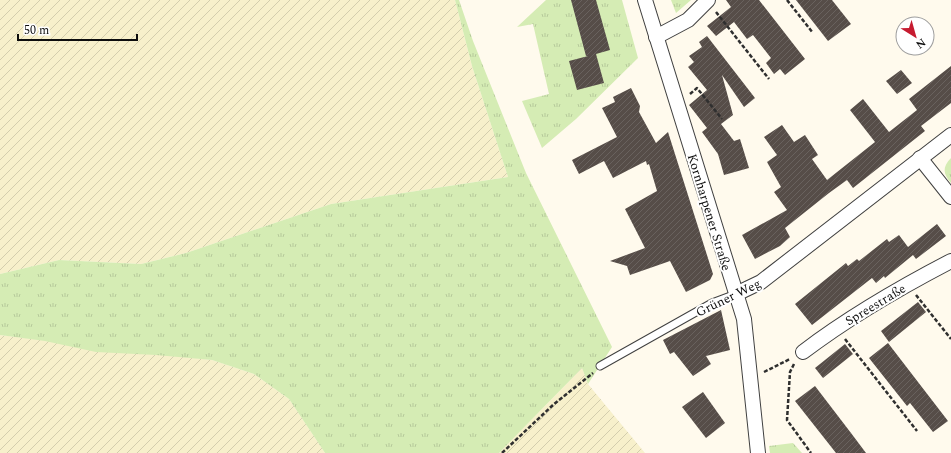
<svg xmlns="http://www.w3.org/2000/svg" width="951" height="453" font-family="Spectral,serif">
<style>
.farmland{fill:url(#farmland-furrows)}
.grass{fill:url(#grass-tufts)}
.building{fill:url(#building-hatch)}
.lines{fill:none;stroke-linecap:round;stroke-linejoin:round}
.lane-casing{stroke:#404040;stroke-width:9}
.street-casing{stroke:#404040;stroke-width:16}
.path{stroke:#2f2f2f;stroke-width:2.5;stroke-dasharray:4 2;stroke-linecap:butt}
.lane{stroke:#fff;stroke-width:7}
.street{stroke:#fff;stroke-width:14}
.labels{text-anchor:middle;stroke-width:4;stroke-linejoin:round;paint-order:stroke}
.street-label{font-size:13px;fill:#0d0d0d;stroke:#fff}
</style>
<defs>
<pattern id="farmland-furrows" width="10" height="10" patternUnits="userSpaceOnUse"><rect width="10" height="10" fill="#f7f0cb"/><path d="M-1 1l2-2M0 10L10 0M9 11l2-2" fill="none" stroke="#d3cdad"/></pattern>
<pattern id="grass-tufts" width="24" height="20" patternUnits="userSpaceOnUse"><rect width="24" height="20" fill="#d5ecb4"/><path d="M3 7l-1-3M5 7V3M7 7l1-3M15 17l-1-3M17 17v-4M19 17l1-3" fill="none" stroke="#b6c99a"/></pattern>
<pattern id="building-hatch" width="6" height="6" patternUnits="userSpaceOnUse"><rect width="6" height="6" fill="#564d48"/><path d="M-1 1l2-2M0 6l6-6M5 7l2-2" fill="none" stroke="#69625e"/></pattern>
</defs>
<rect width="100%" height="100%" fill="#fffaed"/>
<g class="farmland">
<path d="M 0,0 L 455,0 L 472,66 L 508,177 L 331,204 L 186,253 L 141,264 L 59,260 L 0,274 Z"/>
<path d="M 0,335 L 212,360 L 254,374 L 289,399 L 325,453 L 0,453 Z"/>
<path d="M 582,368 L 588,384 L 645,453 L 499,453 Z"/>
</g>
<g class="grass">
<path d="M 455,0 L 459,0 L 473,41 L 526,173 L 612,347 L 588,384 L 582,368 L 499,453 L 325,453 L 289,399 L 254,374 L 212,360 L 156,355 L 96,352 L 45,341 L 0,335 L 0,274 L 59,260 L 141,264 L 186,253 L 331,204 L 508,177 L 472,66 Z"/>
<path d="M 546,0 L 622,0 L 638,58 L 576,119 L 542,148 L 522,101 L 549,94 L 533,24 L 517,27 Z"/>
<path d="M 671,0 L 691,0 L 676,13 Z"/>
<path d="M 951,158 L 951,183 C 943,174 942,167 951,158 Z"/>
<path d="M 793,443 L 802,453 L 770,453 L 769,446 Z"/>
</g>
<g class="building">
<path d="M 571,0 L 596,0 L 610,50 L 596,54 L 604,83 L 577,90 L 569,61 L 588,56 L 586,56 Z"/>
<path d="M 726,0 L 759,0 L 805,59 L 785,75 L 780,69 L 774,74 L 766,63 L 771,58 L 753,35 L 747,39 L 734,22 L 716,36 L 707,26 L 731,7 Z"/>
<path d="M 796,0 L 832,0 L 851,24 L 828,41 Z"/>
<path d="M 707,36 L 755,98 L 744,107 L 722,75 L 733,115 L 721,124 L 734,141 L 740,139 L 749,168 L 724,175 L 718,154 L 702,132 L 707,128 L 689,105 L 707,90 L 688,67 L 694,62 L 689,56 L 702,47 L 699,42 Z"/>
<path d="M 951,66 L 951,103 L 921,126 L 925,131 L 853,188 L 847,180 L 829,193 L 785,228 L 790,237 L 780,246 L 755,259 L 742,235 L 787,210 L 774,192 L 781,187 L 767,162 L 777,155 L 764,137 L 782,125 L 794,142 L 805,135 L 818,155 L 812,159 L 827,180 L 875,142 L 850,110 L 863,99 L 889,132 L 917,110 L 909,99 Z"/>
<path d="M 901,70 L 912,83 L 897,94 L 886,81 Z"/>
<path d="M 631,88 L 640,106 L 639,112 L 656,143 L 668,132 L 713,274 L 710,280 L 686,292 L 670,261 L 630,275 L 627,266 L 610,261 L 645,248 L 625,209 L 657,191 L 649,164 L 647,165 L 646,161 L 613,178 L 604,161 L 579,174 L 572,160 L 617,137 L 602,108 L 615,102 L 613,97 Z"/>
<path d="M 937,224 L 946,236 L 916,259 L 913,255 L 885,278 L 884,276 L 876,283 L 872,278 L 812,325 L 795,304 L 846,263 L 848,266 L 857,259 L 859,261 L 887,239 L 889,242 L 899,235 L 908,247 Z"/>
<path d="M 918,302 L 926,312 L 889,342 L 881,331 Z"/>
<path d="M 721,310 L 730,350 L 706,356 L 711,364 L 693,376 L 674,352 L 670,354 L 663,340 Z"/>
<path d="M 888,343 L 948,421 L 933,432 L 910,403 L 907,406 L 869,358 Z"/>
<path d="M 845,344 L 853,354 L 823,378 L 815,368 Z"/>
<path d="M 815,386 L 851,433 L 866,453 L 836,453 L 795,401 Z"/>
<path d="M 703,392 L 725,423 L 706,438 L 682,407 Z"/>
</g>
<g class="lines">
<defs>
<path id="lane" d="M 600,366 L 712,303 L 736,294"/>
<g id="street">
<path d="M 645,0 L 744,319 L 758,453"/>
<path d="M 656,37 L 688,20 L 708,0"/>
<path d="M 920,158 L 951,197"/>
<path d="M 736,294 L 761,282 L 951,135"/>
<path d="M 803,352 C 849,317 899,288 951,261"/>
</g>
</defs>
<use href="#lane" class="lane-casing"/>
<use href="#street" class="street-casing"/>
<g class="path">
<path d="M 787,0 L 813,33"/>
<path d="M 716,12 L 769,79"/>
<path d="M 690,94 L 697,88 L 722,119"/>
<path d="M 916,295 L 951,339"/>
<path d="M 845,339 L 917,431"/>
<path d="M 794,364 L 790,372 L 787,420 L 811,453"/>
<path d="M 764,372 L 790,359"/>
<path d="M 502,453 L 554,404 L 593,373"/>
</g>
<use href="#lane" class="lane"/>
<use href="#street" class="street"/>
</g>
<g class="labels">
<g class="street-label">
<text transform="translate(710 212) rotate(73)" y="5">Kornharpener Straße</text>
<text transform="translate(728 297) rotate(-26)" y="5">Grüner Weg</text>
<text transform="translate(875 304) rotate(-31)" y="5">Spreestraße</text>
</g>
</g>
<g transform="translate(915 36) rotate(143)"><circle r="19" fill="#ffffff" stroke="#9e9e9e"/>
<path d="M0-3L7 15L0 10L-7 15Z" fill="#c61b30"/>
<text y="-6" font-size="11" font-weight="bold" text-anchor="middle" fill="#0d0d0d">N</text>
</g>
<path d="M18 34v6h119v-6" fill="none" stroke="#0d0d0d" stroke-width="2"/>
<text x="24" y="34" font-size="12" fill="#0d0d0d" stroke="#ffffff" stroke-width="3" paint-order="stroke">50 m</text>
</svg>
